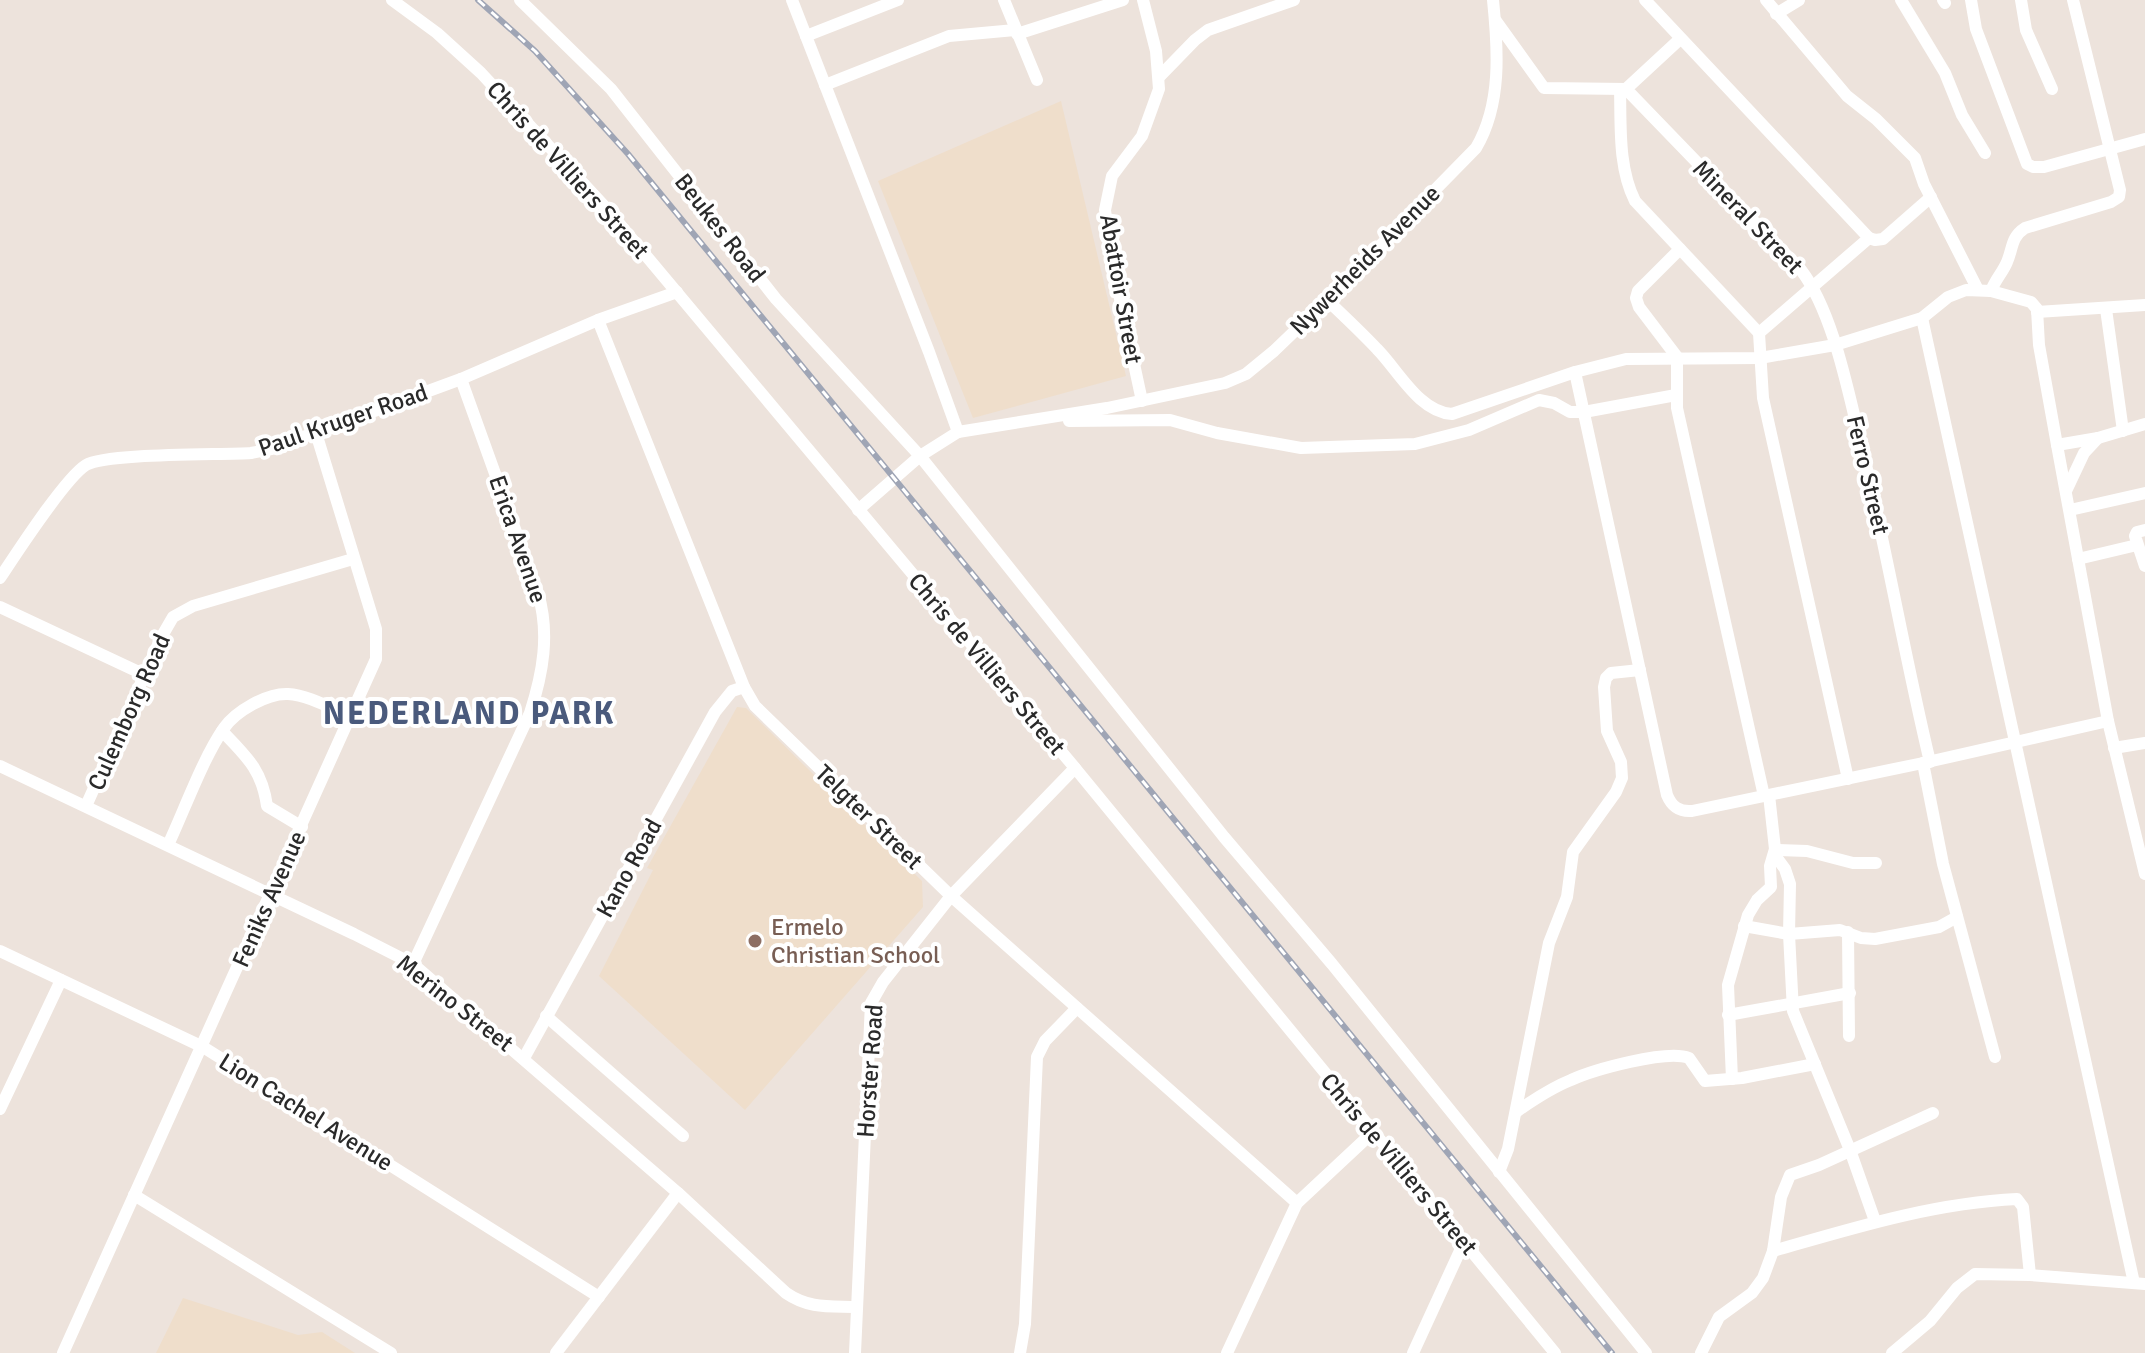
<svg xmlns="http://www.w3.org/2000/svg" width="2145" height="1353" font-family="Signika,sans-serif">
<style>
.education{fill:#efdecb}
.lines{fill:none;stroke-linecap:round;stroke-linejoin:round}
.minor{stroke:#fff;stroke-width:12}
.rail-casing{stroke:#9fa5b5;stroke-width:6}
.rail{stroke:#fff;stroke-width:3;stroke-dasharray:9;stroke-linecap:butt}
.education-dot{fill:#8d6e63;stroke:#fff;stroke-width:3}
.labels{text-anchor:middle;stroke-width:8;stroke-linejoin:round;paint-order:stroke}
.street-label{font-size:24px;fill:#2a2a2a;stroke:#fff}
.education-label{font-size:24px;fill:#785e54;stroke:#fff;text-anchor:start}
.district-label{font-size:32px;font-weight:bold;letter-spacing:2px;fill:#4a5a7c;stroke:#fff}
</style>
<rect width="100%" height="100%" fill="#ede3dc"/>
<g class="education">
<path d="M 1061,101 L 1126,376 L 973,418 L 878,181 Z"/>
<path d="M 737,707 L 746,708 L 922,881 L 923,907 L 745,1110 L 599,976 L 653,870 L 647,868 Z"/>
<path d="M 183,1298 L 298,1335 L 322,1332 L 355,1353 L 156,1353 Z"/>
</g>
<g class="lines">
<g class="minor">
<path d="M 392,0 L 437,33 L 481,73 L 607,209 L 1075,768 L 1555,1353"/>
<path d="M 520,0 L 611,89 L 776,299 L 920,456 L 1224,837 L 1332,964 L 1646,1353"/>
<path d="M 792,0 L 929,352 L 958,432"/>
<path d="M 1004,0 L 1037,80"/>
<path d="M 1645,0 L 1869,238 L 1759,333 L 1763,398 L 1848,779"/>
<path d="M 1766,0 L 1847,96 L 1876,119 L 1915,158 L 1924,184 L 1978,290"/>
<path d="M 1901,0 L 1945,73 L 1962,115 L 1985,153"/>
<path d="M 1943,0 L 1945,3"/>
<path d="M 1971,0 L 1976,29 L 2027,164 L 2033,167 L 2044,167 L 2145,139"/>
<path d="M 2021,0 L 2026,30 L 2052,89"/>
<path d="M 1776,14 L 1799,0"/>
<path d="M 1496,21 L 1544,88 L 1626,89"/>
<path d="M 1017,34 L 1123,0"/>
<path d="M 806,36 L 898,0"/>
<path d="M 1680,39 L 1626,89 L 1801,270 C 1830,308 1845,377 1856,423 C 1884,535 1903,649 1930,762"/>
<path d="M 1159,77 L 1195,40 L 1208,30 L 1294,0"/>
<path d="M 825,85 L 949,36 L 1015,30"/>
<path d="M 1620,89 C 1621,126 1618,167 1635,201 L 1759,333"/>
<path d="M 1869,238 L 1875,240 L 1883,239 L 1931,197"/>
<path d="M 1991,291 C 1995,280 2003,272 2007,262 C 2013,248 2011,237 2025,228 L 2111,202 L 2119,197 L 2120,190 L 2073,0"/>
<path d="M 1327,300 C 1344,316 1361,332 1377,349 C 1398,370 1419,412 1452,414 L 1575,372 L 1626,359 L 1760,358 L 1835,345 L 1922,318 L 1948,297 L 1966,290 L 1991,291 L 2031,302 L 2037,309 L 2039,345 L 2057,445 L 2108,721 L 2145,874"/>
<path d="M 2106,309 L 2123,431"/>
<path d="M 2037,312 L 2145,305"/>
<path d="M 1922,318 L 2134,1283"/>
<path d="M 598,320 L 744,687 L 755,706 L 951,896 L 1297,1203"/>
<path d="M 1677,357 L 1677,408 L 1764,796"/>
<path d="M 1677,357 L 1639,307 L 1636,298 L 1638,291 L 1680,249"/>
<path d="M 1575,372 L 1667,795 C 1672,807 1679,812 1692,811 L 1923,763 L 2108,721"/>
<path d="M 1142,401 L 1111,257 L 1105,210 L 1112,176 L 1142,136 L 1159,89 L 1156,51 L 1143,0"/>
<path d="M 1069,421 L 1170,420 L 1217,433 L 1301,448 L 1415,444 L 1469,430 L 1539,400 L 1554,403 L 1570,412 L 1584,412 L 1676,395"/>
<path d="M 2057,445 L 2098,438 L 2145,424"/>
<path d="M 2067,489 L 2084,453 L 2098,438"/>
<path d="M 858,510 L 920,456 L 958,432 L 1107,408 L 1225,383 L 1246,374 L 1274,351 L 1327,300 L 1476,148 C 1502,104 1498,49 1493,0"/>
<path d="M 2070,510 L 2145,493"/>
<path d="M 2145,530 L 2137,532 L 2135,536 L 2145,566"/>
<path d="M 2078,559 L 2137,545"/>
<path d="M 0,578 C 16,554 65,478 86,465 C 106,453 220,455 251,453 L 271,449 L 461,379 L 598,320 L 677,292"/>
<path d="M 0,607 L 145,675"/>
<path d="M 222,731 C 247,757 262,770 267,806 L 302,827"/>
<path d="M 2114,748 L 2145,743"/>
<path d="M 1923,763 L 1943,864 L 1995,1057"/>
<path d="M 0,766 L 354,934 L 413,964 L 678,1193 L 786,1293 C 809,1309 830,1306 856,1307"/>
<path d="M 86,806 L 162,636 L 173,617 L 193,606 L 353,559"/>
<path d="M 168,845 C 184,811 203,758 224,728 C 236,711 267,693 288,694 C 309,695 332,709 352,717"/>
<path d="M 1775,850 L 1807,851 L 1853,863 L 1876,863"/>
<path d="M 1774,854 L 1785,869 L 1790,884 L 1789,934 L 1793,1011 L 1850,1150 L 1875,1221"/>
<path d="M 1744,926 L 1789,934 L 1840,930 L 1861,938 L 1875,939 L 1939,927 L 1957,917"/>
<path d="M 1848,932 L 1849,1036"/>
<path d="M 0,951 L 203,1047 L 599,1297"/>
<path d="M 413,964 L 530,713 C 543,673 550,634 538,593 L 461,379"/>
<path d="M 1728,1015 L 1850,993"/>
<path d="M 546,1016 L 683,1136"/>
<path d="M 524,1058 L 715,712 L 732,691 L 744,687"/>
<path d="M 1732,1079 L 1728,985 L 1748,915 L 1757,900 L 1771,887 L 1770,866 L 1775,849 L 1769,795"/>
<path d="M 0,1109 L 61,980"/>
<path d="M 1516,1112 C 1533,1100 1551,1088 1571,1080 C 1593,1070 1667,1049 1689,1058 L 1705,1081 L 1742,1078 L 1815,1064"/>
<path d="M 1499,1172 L 1508,1149 L 1549,943 L 1567,897 L 1573,852 L 1616,792 L 1622,778 L 1621,762 L 1607,731 L 1604,687 L 1606,678 L 1611,673 L 1640,670"/>
<path d="M 134,1195 L 391,1353"/>
<path d="M 1773,1251 C 1853,1228 1933,1203 2017,1199 L 2023,1207 L 2030,1275"/>
<path d="M 63,1353 L 376,659 L 376,629 L 316,433"/>
<path d="M 556,1353 L 678,1193"/>
<path d="M 855,1353 L 871,1003 L 883,982 L 951,896 L 1075,768"/>
<path d="M 1020,1353 L 1025,1324 L 1037,1057 L 1045,1041 L 1077,1008"/>
<path d="M 1227,1353 L 1297,1203 L 1372,1133"/>
<path d="M 1413,1353 L 1464,1242"/>
<path d="M 1701,1353 L 1719,1317 L 1752,1293 L 1763,1278 L 1773,1251 L 1781,1197 L 1790,1175 L 1819,1165 L 1933,1113"/>
<path d="M 1892,1353 L 1930,1321 L 1957,1288 L 1975,1274 L 2030,1275 L 2145,1284"/>
</g>
<defs>
<path id="rail" d="M 478,0 L 535,51 L 628,154 L 1612,1353"/>
</defs>
<use href="#rail" class="rail-casing"/>
<use href="#rail" class="rail"/>
</g>
<circle class="education-dot" cx="755" cy="941" r="8"/>
<g class="labels">
<g class="street-label">
<text transform="translate(568 170) rotate(48)" y="8">Chris de Villiers Street</text>
<text transform="translate(1748 217) rotate(46)" y="8">Mineral Street</text>
<text transform="translate(720 228) rotate(52)" y="8">Beukes Road</text>
<text transform="translate(1365 260) rotate(-45)" y="8">Nywerheids Avenue</text>
<text transform="translate(1121 289) rotate(80)" y="8">Abattoir Street</text>
<text transform="translate(343 420) rotate(-19)" y="8">Paul Kruger Road</text>
<text transform="translate(1868 475) rotate(77)" y="8">Ferro Street</text>
<text transform="translate(518 539) rotate(71)" y="8">Erica Avenue</text>
<text transform="translate(987 664) rotate(50)" y="8">Chris de Villiers Street</text>
<text transform="translate(129 712) rotate(-66)" y="8">Culemborg Road</text>
<text transform="translate(869 817) rotate(44)" y="8">Telgter Street</text>
<text transform="translate(629 868) rotate(-61)" y="8">Kano Road</text>
<text transform="translate(269 899) rotate(-66)" y="8">Feniks Avenue</text>
<text transform="translate(455 1003) rotate(38)" y="8">Merino Street</text>
<text transform="translate(870 1071) rotate(-86)" y="8">Horster Road</text>
<text transform="translate(306 1112) rotate(32)" y="8">Lion Cachel Avenue</text>
<text transform="translate(1399 1164) rotate(50)" y="8">Chris de Villiers Street</text>
</g>
<g class="education-label">
<text x="771" y="935">Ermelo<tspan x="771" dy="28">Christian School</tspan></text>
</g>
<g class="district-label">
<text x="469" y="724">NEDERLAND PARK</text>
</g>
</g>
</svg>
